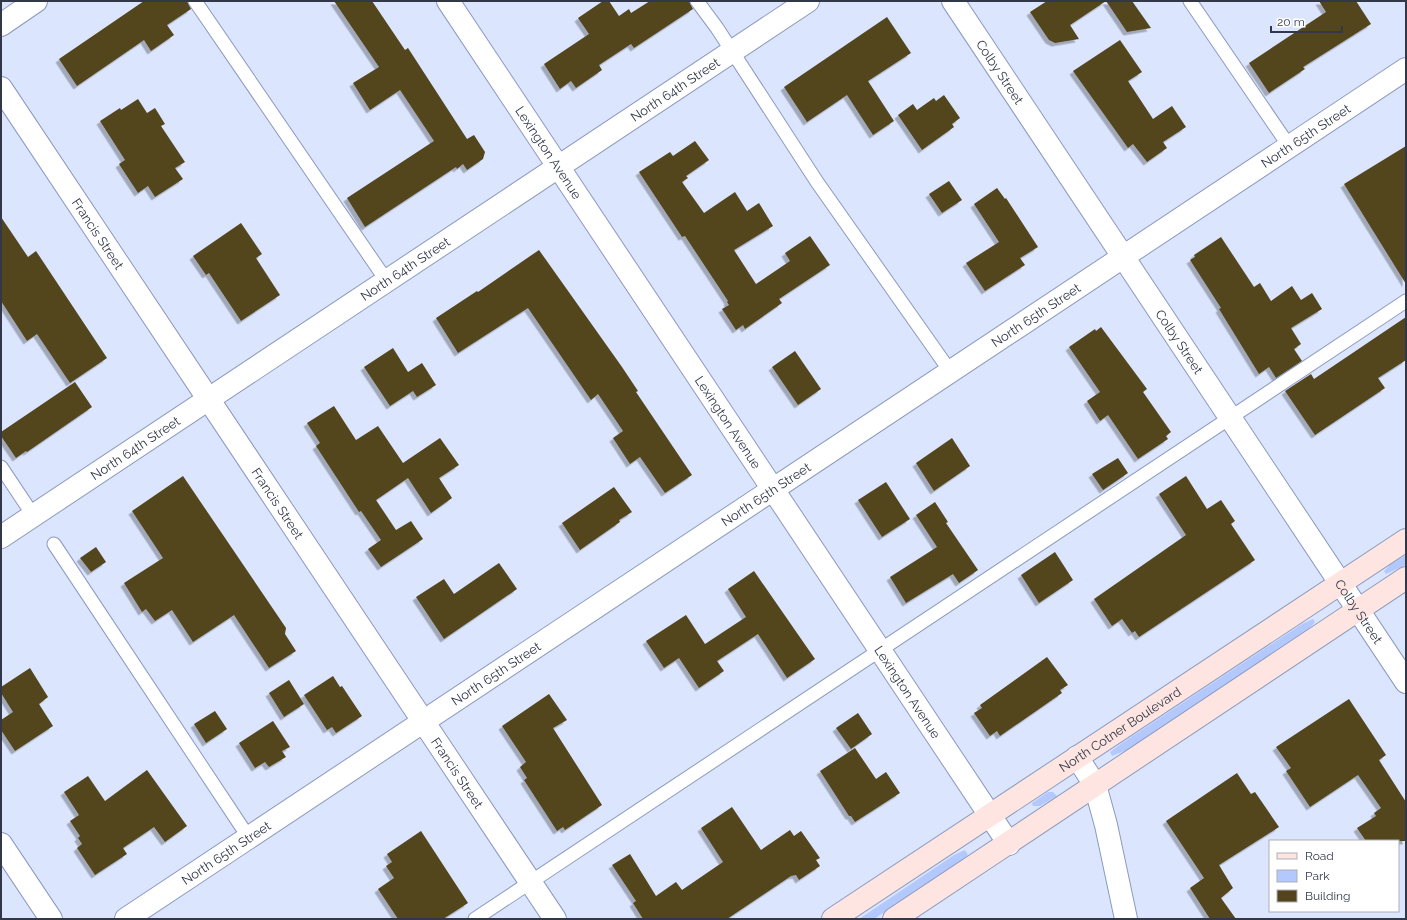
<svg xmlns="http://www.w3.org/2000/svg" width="1407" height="920" font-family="Raleway,sans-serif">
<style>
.green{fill:#b3c8fd}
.building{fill:#53441e;filter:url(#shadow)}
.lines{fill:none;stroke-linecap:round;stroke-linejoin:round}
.lane-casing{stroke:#8b9abf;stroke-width:15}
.street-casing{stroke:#8b9abf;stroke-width:24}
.secondary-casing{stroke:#8b9abf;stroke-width:24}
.lane{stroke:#fff;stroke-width:13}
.street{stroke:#fff;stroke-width:22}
.secondary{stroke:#fee5e1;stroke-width:22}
.labels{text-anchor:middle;stroke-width:4;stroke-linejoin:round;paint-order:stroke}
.street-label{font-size:13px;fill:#323848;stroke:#fff}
</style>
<defs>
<filter id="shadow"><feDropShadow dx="-3.5" dy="3.5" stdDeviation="0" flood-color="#0004"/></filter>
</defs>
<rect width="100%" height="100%" fill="#dbe5fd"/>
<g class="green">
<path d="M 1406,555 L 1406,565 L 1386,574 L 1384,571 L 1391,564 Z"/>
<path d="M 1313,619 L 1315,622 L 1309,629 L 1127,750 L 1112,756 L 1110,752 L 1122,743 L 1302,624 Z"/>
<path d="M 1048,792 L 1053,792 L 1057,796 L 1040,806 L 1033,806 L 1032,803 Z"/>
<path d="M 965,850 L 968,855 L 959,862 L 874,919 L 859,919 L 954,855 Z"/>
</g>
<g class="building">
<path d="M 144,1 L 187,1 L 191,9 L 167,25 L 174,35 L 151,51 L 144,40 L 77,86 L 59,59 Z"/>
<path d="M 334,1 L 372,1 L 405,50 L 408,48 L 467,139 L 474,135 L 485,152 L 483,159 L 467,170 L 463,164 L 457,169 L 456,167 L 365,227 L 347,198 L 434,141 L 400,90 L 370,110 L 353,83 L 379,67 Z"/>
<path d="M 603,1 L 609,1 L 619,16 L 629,9 L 631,13 L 650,1 L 689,1 L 693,9 L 634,48 L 631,44 L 599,65 L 602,70 L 576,88 L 571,81 L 560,89 L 544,64 L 589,34 L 578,18 Z"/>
<path d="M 1047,1 L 1106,1 L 1070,25 L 1079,39 L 1055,43 L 1049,40 L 1030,12 Z"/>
<path d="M 1106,1 L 1132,1 L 1151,28 L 1127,32 Z"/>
<path d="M 1319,1 L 1356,1 L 1371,24 L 1303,67 L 1305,69 L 1269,93 L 1249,63 L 1326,12 Z"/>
<path d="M 887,17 L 911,53 L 868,81 L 894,121 L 873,135 L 847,95 L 807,122 L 784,87 Z"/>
<path d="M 1120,40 L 1142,72 L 1128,81 L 1153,119 L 1172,106 L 1186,127 L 1163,142 L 1167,148 L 1147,162 L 1133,144 L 1128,148 L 1073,71 Z"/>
<path d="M 944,95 L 960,118 L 952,124 L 954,127 L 922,150 L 898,115 L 913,104 L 917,110 L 934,98 L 936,101 Z"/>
<path d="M 138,99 L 147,113 L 155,108 L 165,124 L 161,126 L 185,162 L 175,168 L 183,179 L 155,197 L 148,186 L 138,193 L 119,164 L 125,160 L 100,121 L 120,108 L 121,110 Z"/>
<path d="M 695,141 L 709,160 L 686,176 L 688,178 L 682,182 L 704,213 L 735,192 L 747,211 L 759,203 L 773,226 L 734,250 L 756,284 L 790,261 L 785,253 L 810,236 L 830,265 L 779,299 L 782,303 L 745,329 L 743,325 L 736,330 L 722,309 L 729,305 L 727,302 L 728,301 L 685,236 L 682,237 L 639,172 L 670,152 L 673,156 Z"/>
<path d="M 1406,146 L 1406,284 L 1344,184 Z"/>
<path d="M 949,181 L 962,200 L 942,213 L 929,194 Z"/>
<path d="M 997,188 L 1005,199 L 1006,198 L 1038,247 L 1020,258 L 1025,265 L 985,291 L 966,263 L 999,242 L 974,204 Z"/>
<path d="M 1,217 L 28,257 L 36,251 L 107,358 L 70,383 L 37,334 L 27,341 L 1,301 Z"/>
<path d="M 241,223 L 262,254 L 256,258 L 280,295 L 241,321 L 209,273 L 206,275 L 193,256 Z"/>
<path d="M 1221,237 L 1254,287 L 1260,283 L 1271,301 L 1292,286 L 1301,300 L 1312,293 L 1322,309 L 1291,328 L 1301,344 L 1294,349 L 1302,361 L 1276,378 L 1269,367 L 1259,374 L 1219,309 L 1221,308 L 1190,260 L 1195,257 L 1194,255 Z"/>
<path d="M 539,250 L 622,367 L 638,391 L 636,392 L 692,475 L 665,493 L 640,457 L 630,464 L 613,438 L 623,431 L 598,394 L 591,400 L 528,308 L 458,353 L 436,318 L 477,291 L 478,292 Z"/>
<path d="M 1406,317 L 1406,360 L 1378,378 L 1385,388 L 1315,435 L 1285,391 L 1311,374 L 1314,379 Z"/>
<path d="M 1101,327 L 1147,389 L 1143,392 L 1171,432 L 1166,436 L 1168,439 L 1138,459 L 1108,415 L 1100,421 L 1087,401 L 1100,392 L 1069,347 L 1095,329 L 1096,331 Z"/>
<path d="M 393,348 L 408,372 L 422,363 L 436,385 L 417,397 L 413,391 L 390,406 L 364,367 Z"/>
<path d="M 795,351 L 821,389 L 798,405 L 772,367 Z"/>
<path d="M 75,382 L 92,407 L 27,452 L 26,451 L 16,458 L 1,436 L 1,432 Z"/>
<path d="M 334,406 L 356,440 L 378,426 L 403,463 L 440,438 L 459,465 L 439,478 L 452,498 L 431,513 L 408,478 L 376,500 L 396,530 L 411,521 L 423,539 L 381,567 L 368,549 L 381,540 L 361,511 L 359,512 L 316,446 L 320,443 L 307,423 Z"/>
<path d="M 952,438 L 970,466 L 934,491 L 916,463 Z"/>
<path d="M 1118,458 L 1128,473 L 1103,490 L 1092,474 Z"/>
<path d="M 183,476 L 286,628 L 285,634 L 296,651 L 269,668 L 234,615 L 193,642 L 172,610 L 155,621 L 146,609 L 142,612 L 124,583 L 163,558 L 132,511 Z"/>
<path d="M 1186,476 L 1207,509 L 1221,500 L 1235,521 L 1231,524 L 1255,560 L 1139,637 L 1135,631 L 1132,633 L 1122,619 L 1112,626 L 1094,599 L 1186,535 L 1159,494 Z"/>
<path d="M 886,482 L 910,519 L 882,537 L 858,500 Z"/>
<path d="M 614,487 L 632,512 L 619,520 L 620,522 L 580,550 L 562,523 Z"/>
<path d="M 935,502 L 948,522 L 946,523 L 978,570 L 959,583 L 953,574 L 906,603 L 890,577 L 937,547 L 916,515 Z"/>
<path d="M 96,547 L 106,562 L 91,572 L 80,558 Z"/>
<path d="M 1055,552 L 1073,580 L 1039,603 L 1021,575 Z"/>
<path d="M 499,563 L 517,589 L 444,639 L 416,597 L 444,579 L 454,594 Z"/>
<path d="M 754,571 L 815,659 L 787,678 L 758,634 L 717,661 L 724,671 L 699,688 L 679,658 L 664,668 L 646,641 L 686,615 L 705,644 L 746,617 L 728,589 Z"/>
<path d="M 1047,657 L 1068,685 L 1060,690 L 1062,693 L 1000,736 L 997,731 L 990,736 L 974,713 L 982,708 L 980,705 Z"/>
<path d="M 30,668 L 48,697 L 39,704 L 53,726 L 15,751 L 1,730 L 1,720 L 13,712 L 1,693 L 1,687 Z"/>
<path d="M 333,676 L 340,687 L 342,686 L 362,716 L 336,733 L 332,727 L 327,730 L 304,695 Z"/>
<path d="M 289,680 L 304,704 L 284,717 L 269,693 Z"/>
<path d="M 549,694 L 567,720 L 553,728 L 602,805 L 565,830 L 563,827 L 557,831 L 524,780 L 527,778 L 520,767 L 526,762 L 502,726 Z"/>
<path d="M 1349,699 L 1386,755 L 1379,760 L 1406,802 L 1406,841 L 1366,841 L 1357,828 L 1376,816 L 1374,813 L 1381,808 L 1358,775 L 1310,807 L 1286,771 L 1291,768 L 1276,747 Z"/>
<path d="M 215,711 L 227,729 L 206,743 L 194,724 Z"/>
<path d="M 858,713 L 872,734 L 851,749 L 836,728 Z"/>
<path d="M 273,721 L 290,747 L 282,751 L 286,757 L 269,767 L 265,762 L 255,768 L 239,743 Z"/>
<path d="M 855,748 L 876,779 L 886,772 L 900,793 L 855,822 L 851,816 L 849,816 L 820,771 Z"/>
<path d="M 147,770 L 187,826 L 165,842 L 154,827 L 123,848 L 127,854 L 95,875 L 77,848 L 82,844 L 78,838 L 80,836 L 70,821 L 79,815 L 64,792 L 88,776 L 105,801 Z"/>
<path d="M 1237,773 L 1251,794 L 1255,792 L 1279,827 L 1219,865 L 1233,888 L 1221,898 L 1236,919 L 1210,919 L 1190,888 L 1204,878 L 1166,821 Z"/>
<path d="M 732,807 L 761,850 L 790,830 L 794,836 L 801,831 L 820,858 L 816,860 L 820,866 L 799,880 L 796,875 L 791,876 L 727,919 L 643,919 L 633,903 L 636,901 L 612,865 L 630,854 L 656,896 L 676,882 L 682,890 L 723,862 L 701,828 Z"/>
<path d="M 421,831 L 468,903 L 443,919 L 398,919 L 378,889 L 394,878 L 386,866 L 392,862 L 387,854 Z"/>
</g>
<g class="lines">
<defs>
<g id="lane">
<path d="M 195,1 L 386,280"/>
<path d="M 697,1 L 717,28 L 817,182 L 950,371"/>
<path d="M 1190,1 L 1289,146"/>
<path d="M 1,467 L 33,515"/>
<path d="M 54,544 L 249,838"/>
<path d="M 475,919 L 1406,301"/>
</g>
<g id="street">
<path id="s1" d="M 448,1 L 1009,844"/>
<path id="s2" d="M 953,1 L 1406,682"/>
<path d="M 1,25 L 36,1"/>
<path id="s3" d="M 1,88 L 555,919"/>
<path id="s4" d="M 1,537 L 808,1"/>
<path d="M 1077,757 L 1095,785 L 1106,825 L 1126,919"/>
<path d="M 1,844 L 51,919"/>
<path id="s5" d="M 126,919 L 1406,69"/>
</g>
<g id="secondary">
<path id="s6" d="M 833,919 L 1406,540"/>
<path d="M 894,919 L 1406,578"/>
</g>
</defs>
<use href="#lane" class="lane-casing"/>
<use href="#street" class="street-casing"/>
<use href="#secondary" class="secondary-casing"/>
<use href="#lane" class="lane"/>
<use href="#street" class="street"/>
<use href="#secondary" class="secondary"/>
</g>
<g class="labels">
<g class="street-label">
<text dy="5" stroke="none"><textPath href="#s2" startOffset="85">Colby Street</textPath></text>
<text dy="5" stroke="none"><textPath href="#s4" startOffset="809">North 64th Street</textPath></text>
<text dy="5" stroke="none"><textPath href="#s5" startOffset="1416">North 65th Street</textPath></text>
<text dy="5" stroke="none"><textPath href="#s1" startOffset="182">Lexington Avenue</textPath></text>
<text dy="5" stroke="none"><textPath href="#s3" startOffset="175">Francis Street</textPath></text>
<text dy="5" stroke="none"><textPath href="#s4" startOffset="485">North 64th Street</textPath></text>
<text dy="5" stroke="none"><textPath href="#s5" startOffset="1092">North 65th Street</textPath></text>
<text dy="5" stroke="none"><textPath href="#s2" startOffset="409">Colby Street</textPath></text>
<text dy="5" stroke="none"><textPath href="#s1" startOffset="506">Lexington Avenue</textPath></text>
<text dy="5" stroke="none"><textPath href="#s4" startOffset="161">North 64th Street</textPath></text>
<text dy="5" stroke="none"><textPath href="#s5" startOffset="768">North 65th Street</textPath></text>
<text dy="5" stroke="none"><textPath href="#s3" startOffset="499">Francis Street</textPath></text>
<text dy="5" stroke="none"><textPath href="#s2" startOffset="733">Colby Street</textPath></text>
<text dy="5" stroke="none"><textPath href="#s5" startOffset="444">North 65th Street</textPath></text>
<text dy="5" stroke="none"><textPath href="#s1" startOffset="830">Lexington Avenue</textPath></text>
<text dy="5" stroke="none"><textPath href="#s6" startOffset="344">North Cotner Boulevard</textPath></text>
<text dy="5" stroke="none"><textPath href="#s3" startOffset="823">Francis Street</textPath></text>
<text dy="5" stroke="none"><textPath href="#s5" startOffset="120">North 65th Street</textPath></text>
</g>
</g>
<rect width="1407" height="920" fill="none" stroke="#323848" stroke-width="4"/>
<rect x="1269" y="840" width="130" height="72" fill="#ffffff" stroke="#adafb6"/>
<rect x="1277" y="853" width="20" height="6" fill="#fee5e1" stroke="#adafb6"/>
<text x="1305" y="860" font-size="12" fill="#323848">Road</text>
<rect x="1277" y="870" width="20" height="12" fill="#b3c8fd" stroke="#adafb6"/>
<text x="1305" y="880" font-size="12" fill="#323848">Park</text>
<rect x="1277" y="890" width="20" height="12" fill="#53441e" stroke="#adafb6"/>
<text x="1305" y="900" font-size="12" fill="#323848">Building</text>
<path d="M1271 26v6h71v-6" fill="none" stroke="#323848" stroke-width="2"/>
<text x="1277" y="26" font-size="12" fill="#323848" stroke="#ffffff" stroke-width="3" paint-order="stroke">20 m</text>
</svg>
